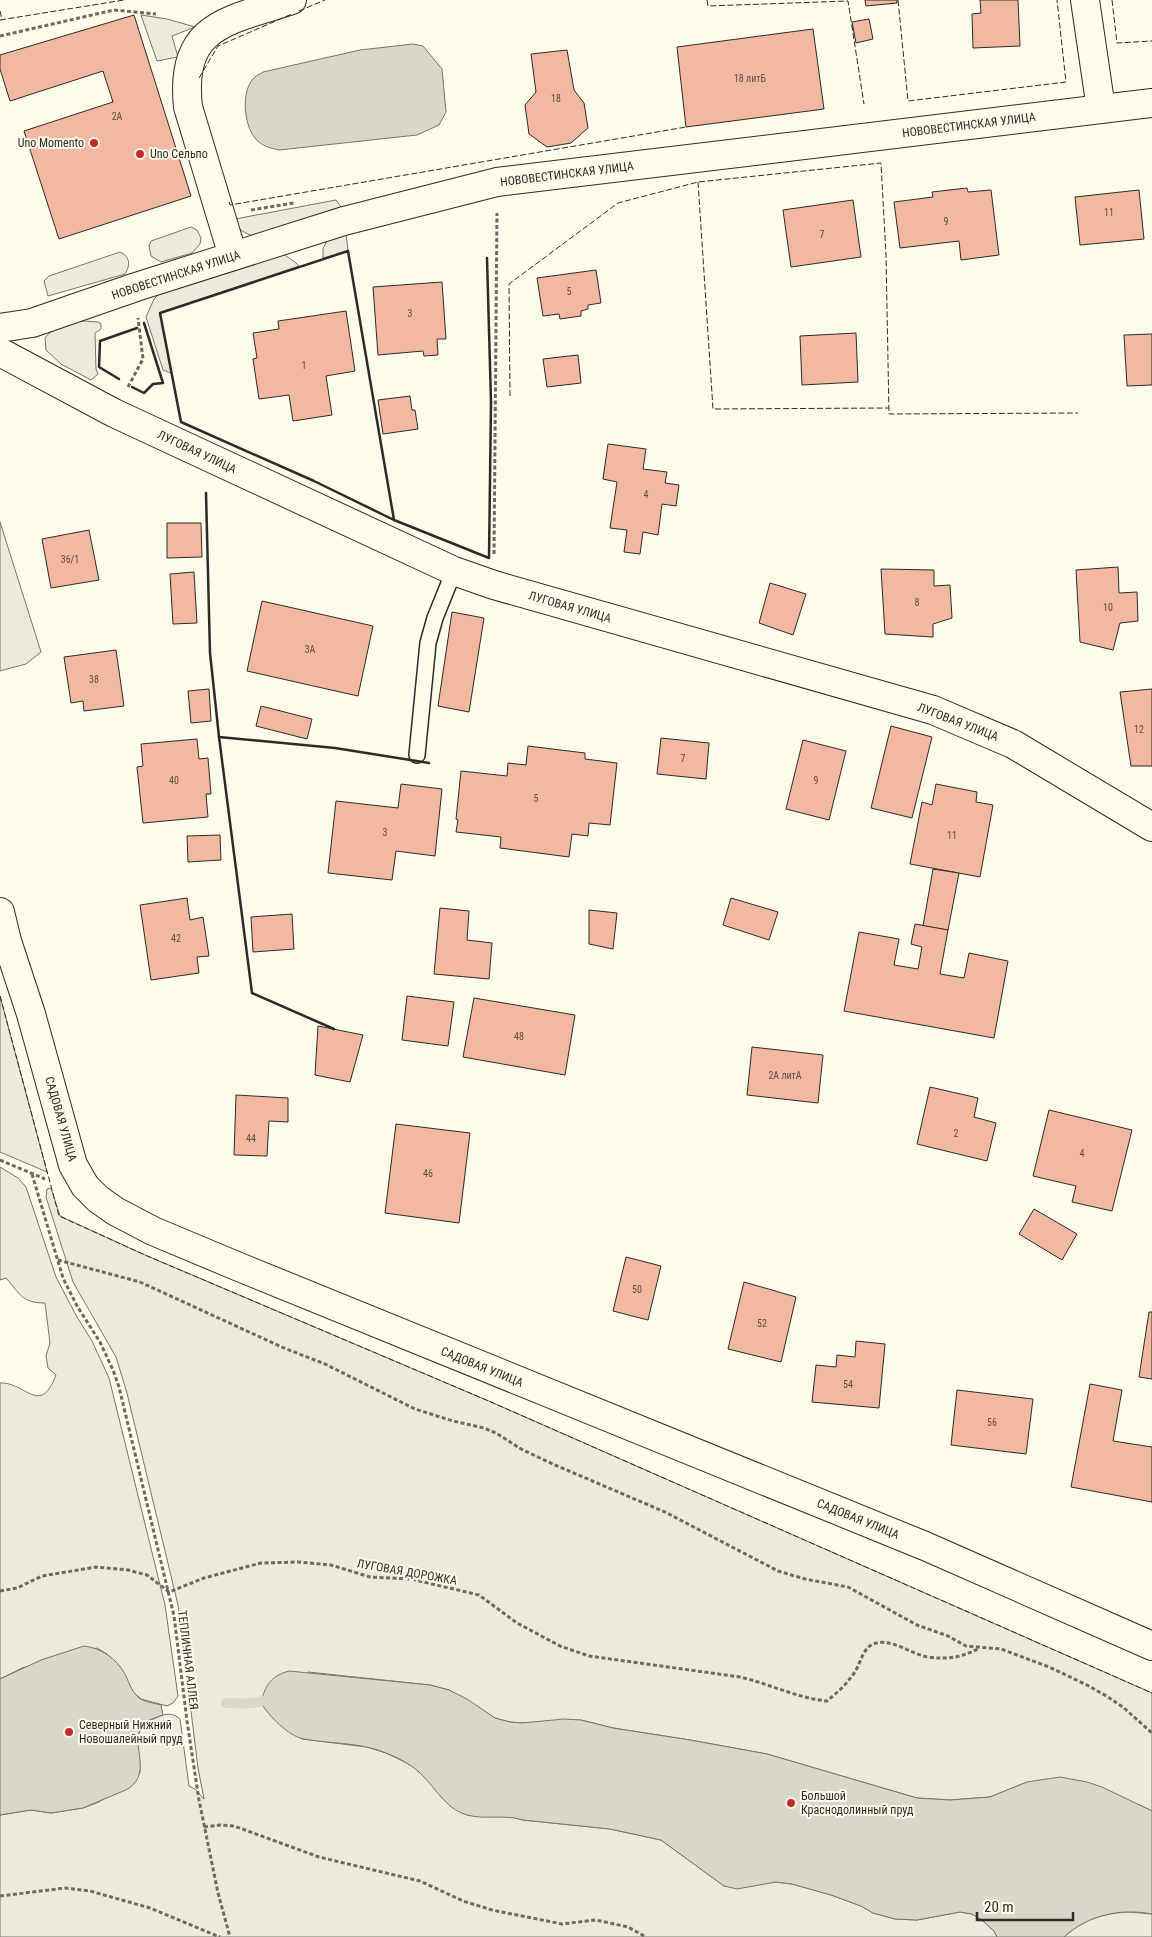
<svg xmlns="http://www.w3.org/2000/svg" width="1152" height="1937" font-family="'Roboto Condensed',sans-serif">
<style>
.green{fill:#ecebdb;stroke:#74746e}
.water{fill:#d8d7c9;stroke:#74746e}
.lines{fill:none;stroke-linecap:round;stroke-linejoin:round}
.stream{stroke:#d8d7c9;stroke-width:10}
.building{fill:#f2b8a0;stroke:#2b2b2b}
.lane-casing{stroke:#2b2b2b;stroke-width:18}
.street-casing{stroke:#2b2b2b;stroke-width:30}
.path{stroke:#6a6964;stroke-width:3;stroke-dasharray:4 2.5;stroke-linecap:butt}
.lane{stroke:#fdfbea;stroke-width:15}
.street{stroke:#fdfbea;stroke-width:28}
.fence{stroke:#2b2b2b;stroke-width:1;stroke-dasharray:6 2.5;stroke-linecap:butt}
.wall{stroke:#2b2b2b;stroke-width:2.5}
.poi-dot{fill:#c62828;stroke:#fdfbea;stroke-width:2}
.labels{text-anchor:middle;stroke-width:4;stroke-linejoin:round;paint-order:stroke}
.number-label{font-size:10px;fill:#5d4e48}
.street-label{font-size:12px;fill:#2b2b2b;stroke:#fdfbea}
.poi-label{font-size:12px;fill:#2b2b2b;stroke:#fdfbea;text-anchor:start}
</style>
<rect width="100%" height="100%" fill="#fdfbea"/>
<g class="green">
<path d="M 141,15 L 167,19 L 195,27 L 172,36 L 178,57 L 157,61 Z"/>
<path d="M 336,200 L 341,207 L 252,236 L 242,231 L 230,220 Z"/>
<path d="M 191,227 L 197,230 L 201,238 L 200,244 L 192,253 L 161,262 L 151,256 L 149,246 L 151,241 Z"/>
<path d="M 346,233 L 348,251 L 323,258 L 323,249 L 327,240 Z"/>
<path d="M 120,252 C 131,257 130,266 125,274 L 48,296 L 44,281 L 49,276 Z"/>
<path d="M 280,252 L 295,262 L 299,266 L 160,313 L 171,373 L 163,370 L 146,317 L 154,299 L 158,295 Z"/>
<path d="M 84,321 L 98,322 L 101,324 L 101,329 L 95,333 L 96,369 L 98,374 L 91,380 L 61,364 L 46,350 L 45,338 C 55,325 68,322 84,321 Z"/>
<path d="M 0,522 L 41,652 L 26,664 L 0,671 Z"/>
<path d="M 0,996 L 47,1172 L 0,1152 Z"/>
<path d="M 0,1167 L 18,1178 L 26,1187 L 56,1277 L 77,1317 L 92,1341 L 109,1378 L 165,1605 L 178,1696 L 173,1703 L 167,1706 L 141,1699 L 134,1693 L 119,1666 L 107,1654 L 97,1648 L 22,1668 L 0,1679 L 0,1383 C 26,1382 40,1417 56,1375 L 48,1368 L 46,1356 L 50,1343 L 45,1303 C 22,1303 20,1294 6,1278 L 0,1280 Z"/>
<path d="M 51,1188 L 60,1216 L 145,1255 L 491,1402 L 1152,1693 L 1152,1811 L 1140,1805 L 1027,1782 L 990,1797 L 950,1800 L 917,1798 L 767,1754 L 690,1740 L 613,1728 L 581,1720 L 522,1723 L 510,1722 L 495,1718 L 449,1690 L 430,1685 L 308,1672 L 283,1727 L 302,1739 L 367,1747 L 386,1753 L 411,1765 L 467,1815 L 512,1817 L 523,1820 L 610,1829 L 661,1840 L 724,1886 L 776,1882 L 792,1884 L 831,1895 L 861,1906 L 873,1913 L 895,1919 L 917,1920 L 960,1912 L 972,1914 L 983,1921 L 994,1931 L 997,1937 L 0,1937 L 0,1815 L 31,1810 L 51,1813 L 83,1808 L 99,1802 L 140,1773 C 140,1746 128,1729 158,1717 C 167,1713 173,1713 180,1719 L 189,1786 L 195,1789 L 204,1799 L 198,1768 L 178,1605 L 127,1393 L 116,1357 L 73,1282 L 46,1197 L 47,1189 Z"/>
<path d="M 1129,1912 L 1152,1914 L 1152,1937 L 1064,1937 C 1082,1920 1104,1913 1129,1912 Z"/>
</g>
<g class="water">
<path d="M 413,44 L 423,46 L 442,69 L 446,112 L 439,125 L 417,135 L 279,150 C 270,148 261,146 255,138 C 244,125 241,92 253,79 C 255,76 260,74 263,72 L 360,50 Z"/>
<path d="M 84,1646 C 101,1648 116,1658 125,1674 C 129,1682 131,1691 139,1698 C 144,1702 154,1703 161,1705 L 163,1715 C 157,1717 150,1719 145,1723 C 126,1740 155,1771 128,1789 L 83,1808 L 70,1810 L 51,1813 L 31,1810 L 0,1815 L 0,1679 L 41,1660 Z"/>
<path d="M 289,1671 L 430,1685 L 449,1690 L 467,1699 L 495,1718 L 510,1722 L 522,1723 L 564,1719 L 581,1720 L 613,1728 L 690,1740 L 767,1754 L 917,1798 L 950,1800 L 990,1797 L 1027,1782 L 1060,1777 L 1087,1782 L 1102,1787 L 1152,1811 L 1152,1914 C 1120,1908 1088,1915 1064,1937 L 997,1937 L 994,1931 L 983,1921 L 972,1914 L 960,1912 L 917,1920 L 895,1919 L 873,1913 L 861,1906 L 831,1895 L 792,1884 L 776,1882 L 737,1889 L 724,1886 L 661,1840 L 610,1829 L 523,1820 C 505,1814 485,1820 467,1815 C 448,1810 437,1791 425,1778 C 414,1766 401,1759 386,1753 C 360,1742 331,1744 304,1739 C 288,1736 269,1716 261,1703 C 265,1685 271,1676 289,1671 Z"/>
</g>
<g class="lines">
<path class="stream" d="M 226,1703 C 247,1704 254,1704 274,1698"/>
</g>
<g class="building">
<path d="M 865,0 L 897,0 L 897,3 L 866,6 Z"/>
<path d="M 980,0 L 1018,0 L 1020,46 L 973,48 L 972,14 L 981,13 Z"/>
<path d="M 134,15 L 191,196 L 59,239 L 24,131 L 113,102 L 103,71 L 10,101 L 0,69 L 0,55 Z"/>
<path d="M 869,19 L 873,39 L 856,43 L 852,22 Z"/>
<path d="M 813,29 L 824,109 L 686,127 L 677,47 Z"/>
<path d="M 567,50 L 574,90 L 584,103 L 588,128 L 571,143 L 547,147 L 529,134 L 525,105 L 536,92 L 531,54 Z"/>
<path d="M 967,188 L 968,192 L 991,190 L 999,255 L 961,260 L 959,241 L 900,248 L 894,202 L 933,197 L 932,192 Z"/>
<path d="M 1139,190 L 1144,239 L 1080,245 L 1075,197 Z"/>
<path d="M 853,200 L 861,257 L 791,267 L 783,210 Z"/>
<path d="M 596,270 L 601,303 L 588,305 L 588,309 L 581,311 L 581,316 L 560,319 L 559,314 L 543,316 L 537,278 Z"/>
<path d="M 442,282 L 446,339 L 437,339 L 438,355 L 424,356 L 423,351 L 378,355 L 373,287 Z"/>
<path d="M 346,311 L 355,371 L 326,376 L 332,415 L 293,421 L 289,395 L 259,399 L 253,359 L 257,358 L 253,333 L 279,329 L 278,321 Z"/>
<path d="M 856,333 L 858,382 L 802,385 L 800,336 Z"/>
<path d="M 1152,334 L 1152,385 L 1127,386 L 1124,335 Z"/>
<path d="M 578,355 L 581,383 L 547,387 L 543,359 Z"/>
<path d="M 410,396 L 412,410 L 415,410 L 418,429 L 383,434 L 378,400 Z"/>
<path d="M 608,444 L 646,449 L 643,469 L 667,472 L 665,483 L 679,485 L 676,506 L 662,504 L 658,535 L 643,532 L 640,554 L 624,552 L 627,530 L 610,528 L 617,482 L 603,479 Z"/>
<path d="M 167,523 L 201,523 L 202,557 L 167,558 Z"/>
<path d="M 89,530 L 99,580 L 51,588 L 42,539 Z"/>
<path d="M 1118,567 L 1119,593 L 1137,592 L 1138,621 L 1120,623 L 1113,650 L 1080,642 L 1076,570 Z"/>
<path d="M 881,569 L 934,570 L 934,586 L 950,585 L 952,618 L 933,624 L 933,637 L 885,634 Z"/>
<path d="M 194,572 L 197,623 L 173,624 L 170,574 Z"/>
<path d="M 770,583 L 806,594 L 793,635 L 759,623 Z"/>
<path d="M 262,601 L 373,626 L 358,696 L 247,671 Z"/>
<path d="M 452,612 L 484,618 L 469,712 L 438,706 Z"/>
<path d="M 116,650 L 124,706 L 84,711 L 83,701 L 71,703 L 64,657 Z"/>
<path d="M 209,689 L 211,721 L 191,723 L 188,691 Z"/>
<path d="M 1152,689 L 1152,766 L 1131,766 L 1120,692 Z"/>
<path d="M 261,706 L 312,719 L 307,739 L 256,726 Z"/>
<path d="M 891,726 L 932,737 L 912,818 L 871,808 Z"/>
<path d="M 661,738 L 709,743 L 706,779 L 657,774 Z"/>
<path d="M 197,739 L 199,759 L 208,758 L 211,794 L 206,794 L 208,817 L 143,823 L 137,767 L 143,766 L 141,744 Z"/>
<path d="M 803,740 L 846,751 L 829,820 L 786,809 Z"/>
<path d="M 528,746 L 585,753 L 585,759 L 617,763 L 610,825 L 589,823 L 588,836 L 572,834 L 569,857 L 500,848 L 501,837 L 456,832 L 458,820 L 456,819 L 461,771 L 507,776 L 508,763 L 526,765 Z"/>
<path d="M 401,784 L 442,789 L 435,856 L 396,851 L 392,880 L 328,873 L 336,801 L 398,808 Z"/>
<path d="M 936,784 L 977,792 L 976,802 L 993,805 L 980,877 L 910,864 L 922,802 L 932,805 Z"/>
<path d="M 220,835 L 221,860 L 188,862 L 187,836 Z"/>
<path d="M 933,869 L 959,873 L 948,930 L 923,926 Z"/>
<path d="M 187,898 L 190,920 L 203,917 L 209,956 L 197,957 L 199,973 L 151,980 L 140,905 Z"/>
<path d="M 731,898 L 778,912 L 769,940 L 723,925 Z"/>
<path d="M 440,908 L 469,911 L 467,940 L 492,943 L 489,979 L 434,974 Z"/>
<path d="M 589,910 L 617,913 L 613,949 L 589,944 Z"/>
<path d="M 292,914 L 294,949 L 253,952 L 251,917 Z"/>
<path d="M 915,924 L 948,930 L 940,974 L 964,978 L 969,953 L 1008,961 L 994,1038 L 844,1011 L 859,932 L 899,939 L 894,965 L 918,969 L 922,947 L 911,944 Z"/>
<path d="M 407,996 L 454,1002 L 448,1046 L 402,1040 Z"/>
<path d="M 474,998 L 575,1015 L 565,1075 L 463,1057 Z"/>
<path d="M 318,1026 L 363,1035 L 350,1082 L 315,1075 Z"/>
<path d="M 752,1047 L 823,1055 L 818,1103 L 747,1095 Z"/>
<path d="M 930,1087 L 978,1098 L 974,1117 L 996,1123 L 987,1161 L 917,1144 Z"/>
<path d="M 236,1095 L 288,1098 L 288,1122 L 269,1121 L 267,1156 L 234,1155 Z"/>
<path d="M 1049,1110 L 1132,1130 L 1112,1211 L 1072,1202 L 1076,1186 L 1033,1176 Z"/>
<path d="M 396,1124 L 470,1133 L 459,1223 L 385,1213 Z"/>
<path d="M 1034,1209 L 1077,1234 L 1062,1260 L 1019,1234 Z"/>
<path d="M 626,1257 L 661,1266 L 648,1320 L 613,1311 Z"/>
<path d="M 744,1282 L 796,1297 L 781,1362 L 728,1349 Z"/>
<path d="M 1149,1312 L 1152,1312 L 1152,1379 L 1139,1377 Z"/>
<path d="M 856,1341 L 885,1344 L 879,1408 L 812,1402 L 816,1365 L 836,1367 L 837,1355 L 855,1357 Z"/>
<path d="M 1090,1384 L 1122,1390 L 1113,1441 L 1152,1447 L 1152,1502 L 1071,1487 Z"/>
<path d="M 957,1390 L 1033,1399 L 1026,1454 L 951,1445 Z"/>
</g>
<g class="lines">
<defs>
<path id="lane" d="M 417,755 L 428,643 L 435,618 L 454,571"/>
<g id="street">
<path d="M 1085,0 L 1101,109"/>
<path d="M 233,256 L 188,107 C 179,24 228,21 292,0"/>
<path d="M 0,328 L 32,323 L 136,287 L 344,221 L 497,182 L 1152,103"/>
<path d="M 0,352 L 114,413 L 454,571 L 494,585 L 933,710 L 1013,744 L 1152,827"/>
<path d="M 0,912 L 7,941 L 31,1014 L 73,1165 L 85,1186 L 98,1199 L 115,1211 L 153,1231 L 239,1267 L 925,1546 L 1152,1646"/>
</g>
</defs>
<use href="#lane" class="lane-casing"/>
<use href="#street" class="street-casing"/>
<g class="path">
<path d="M 0,36 L 114,10 L 156,14"/>
<path d="M 251,210 L 294,203"/>
<path d="M 128,387 L 143,359 L 138,318"/>
<path d="M 494,554 L 497,213"/>
<path d="M 0,1160 L 45,1179"/>
<path d="M 32,1174 L 63,1278 L 77,1306 L 100,1342 L 113,1370 L 119,1387 L 174,1616 L 187,1721 L 199,1800 L 218,1893 L 230,1937"/>
<path d="M 58,1260 L 140,1282 L 284,1348 L 325,1364 L 415,1409 L 453,1421 L 484,1428 L 496,1433 L 521,1449 L 555,1465 L 665,1512 L 778,1571 L 805,1579 L 848,1587 L 917,1625 L 948,1636 L 966,1646 L 1001,1649 L 1049,1667 L 1087,1685 L 1108,1697 L 1124,1708 L 1152,1733"/>
<path d="M 0,1591 L 17,1588 L 42,1576 L 96,1567 L 128,1570 L 147,1575 L 169,1592 L 204,1578 L 261,1563 L 299,1562 L 331,1565 L 370,1577 L 411,1579 L 479,1595 L 517,1623 L 560,1646 L 589,1656 L 740,1677 C 770,1684 797,1698 827,1701 C 838,1692 849,1682 856,1670 C 861,1661 863,1649 873,1644 C 891,1637 910,1654 928,1657 C 949,1660 962,1657 980,1648"/>
<path d="M 204,1827 L 220,1825 L 234,1826 L 319,1857 L 420,1881 L 463,1901 L 492,1910 L 562,1924 L 596,1920 L 628,1927 L 646,1937"/>
<path d="M 0,1896 L 65,1888 L 90,1891 L 150,1908 L 220,1937"/>
</g>
<use href="#lane" class="lane"/>
<use href="#street" class="street"/>
<g class="fence">
<path d="M 707,0 L 708,6 L 848,1 L 864,104"/>
<path d="M 898,0 L 908,101 L 1066,82 L 1057,0"/>
<path d="M 1112,0 L 1117,43 L 1152,41"/>
<path d="M 0,11 L 2,20"/>
<path d="M 299,11 L 325,0"/>
<path d="M 0,20 L 124,0"/>
<path d="M 199,78 L 218,46 L 292,14"/>
<path d="M 698,182 L 713,409 L 889,408"/>
<path d="M 229,202 L 230,205 L 686,127"/>
<path d="M 510,396 L 509,284 L 618,203 L 698,182 L 881,163 L 886,255 L 889,414 L 1078,413"/>
<path d="M 0,996 L 59,1216 L 145,1255 L 491,1402 L 1152,1693"/>
</g>
<g class="wall">
<path d="M 119,379 L 99,367 L 100,341 L 137,328"/>
<path d="M 132,387 L 144,393 L 153,384 L 163,383 L 144,323"/>
<path d="M 206,493 L 210,653 L 219,737 L 335,748 L 429,763"/>
<path d="M 394,520 L 348,251 L 160,313 L 181,422 L 314,481 L 394,520 L 489,558 L 491,402 L 487,258"/>
<path d="M 219,737 L 252,993 L 334,1029"/>
</g>
</g>
<g class="poi-dot">
<circle cx="94" cy="143" r="5"/>
<circle cx="140" cy="154" r="5"/>
<circle cx="69" cy="1732" r="5"/>
<circle cx="791" cy="1803" r="5"/>
</g>
<g class="labels">
<g class="number-label">
<text x="750" y="82">18 литБ</text>
<text x="556" y="102">18</text>
<text x="117" y="120">2А</text>
<text x="1109" y="216">11</text>
<text x="946" y="225">9</text>
<text x="822" y="238">7</text>
<text x="569" y="295">5</text>
<text x="410" y="317">3</text>
<text x="304" y="369">1</text>
<text x="646" y="498">4</text>
<text x="70" y="563">36/1</text>
<text x="917" y="606">8</text>
<text x="1108" y="611">10</text>
<text x="310" y="653">3А</text>
<text x="94" y="683">38</text>
<text x="1139" y="733">12</text>
<text x="683" y="762">7</text>
<text x="174" y="784">40</text>
<text x="816" y="784">9</text>
<text x="536" y="802">5</text>
<text x="385" y="836">3</text>
<text x="952" y="839">11</text>
<text x="176" y="942">42</text>
<text x="519" y="1040">48</text>
<text x="785" y="1079">2А литА</text>
<text x="956" y="1137">2</text>
<text x="251" y="1142">44</text>
<text x="1082" y="1157">4</text>
<text x="428" y="1177">46</text>
<text x="637" y="1293">50</text>
<text x="762" y="1327">52</text>
<text x="848" y="1388">54</text>
<text x="992" y="1426">56</text>
</g>
<g class="street-label">
<text transform="translate(969 125) rotate(-7)" y="4">НОВОВЕСТИНСКАЯ УЛИЦА</text>
<text transform="translate(567 174) rotate(-7)" y="4">НОВОВЕСТИНСКАЯ УЛИЦА</text>
<text transform="translate(176 275) rotate(-18)" y="4">НОВОВЕСТИНСКАЯ УЛИЦА</text>
<text transform="translate(197 452) rotate(25)" y="4">ЛУГОВАЯ УЛИЦА</text>
<text transform="translate(570 607) rotate(16)" y="4">ЛУГОВАЯ УЛИЦА</text>
<text transform="translate(958 722) rotate(21)" y="4">ЛУГОВАЯ УЛИЦА</text>
<text transform="translate(61 1119) rotate(74)" y="4">САДОВАЯ УЛИЦА</text>
<text transform="translate(482 1367) rotate(22)" y="4">САДОВАЯ УЛИЦА</text>
<text transform="translate(858 1519) rotate(22)" y="4">САДОВАЯ УЛИЦА</text>
<text transform="translate(407 1572) rotate(10)" y="4">ЛУГОВАЯ ДОРОЖКА</text>
<text transform="translate(188 1660) rotate(83)" y="4">ТЕПЛИЧНАЯ АЛЛЕЯ</text>
</g>
<g class="poi-label">
<text x="84" y="147" text-anchor="end">Uno Momento</text>
<text x="150" y="158">Uno Сельпо</text>
<text x="79" y="1729">Северный Нижний<tspan x="79" dy="14">Новошалейный пруд</tspan></text>
<text x="801" y="1800">Большой<tspan x="801" dy="14">Краснодолинный пруд</tspan></text>
</g>
</g>
<path d="M977 1912v8h96v-8" fill="none" stroke="#2b2b2b" stroke-width="2.5"/>
<text x="984" y="1912" font-size="15" fill="#2b2b2b" stroke="#fdfbea" stroke-width="4" paint-order="stroke">20 m</text>
</svg>
